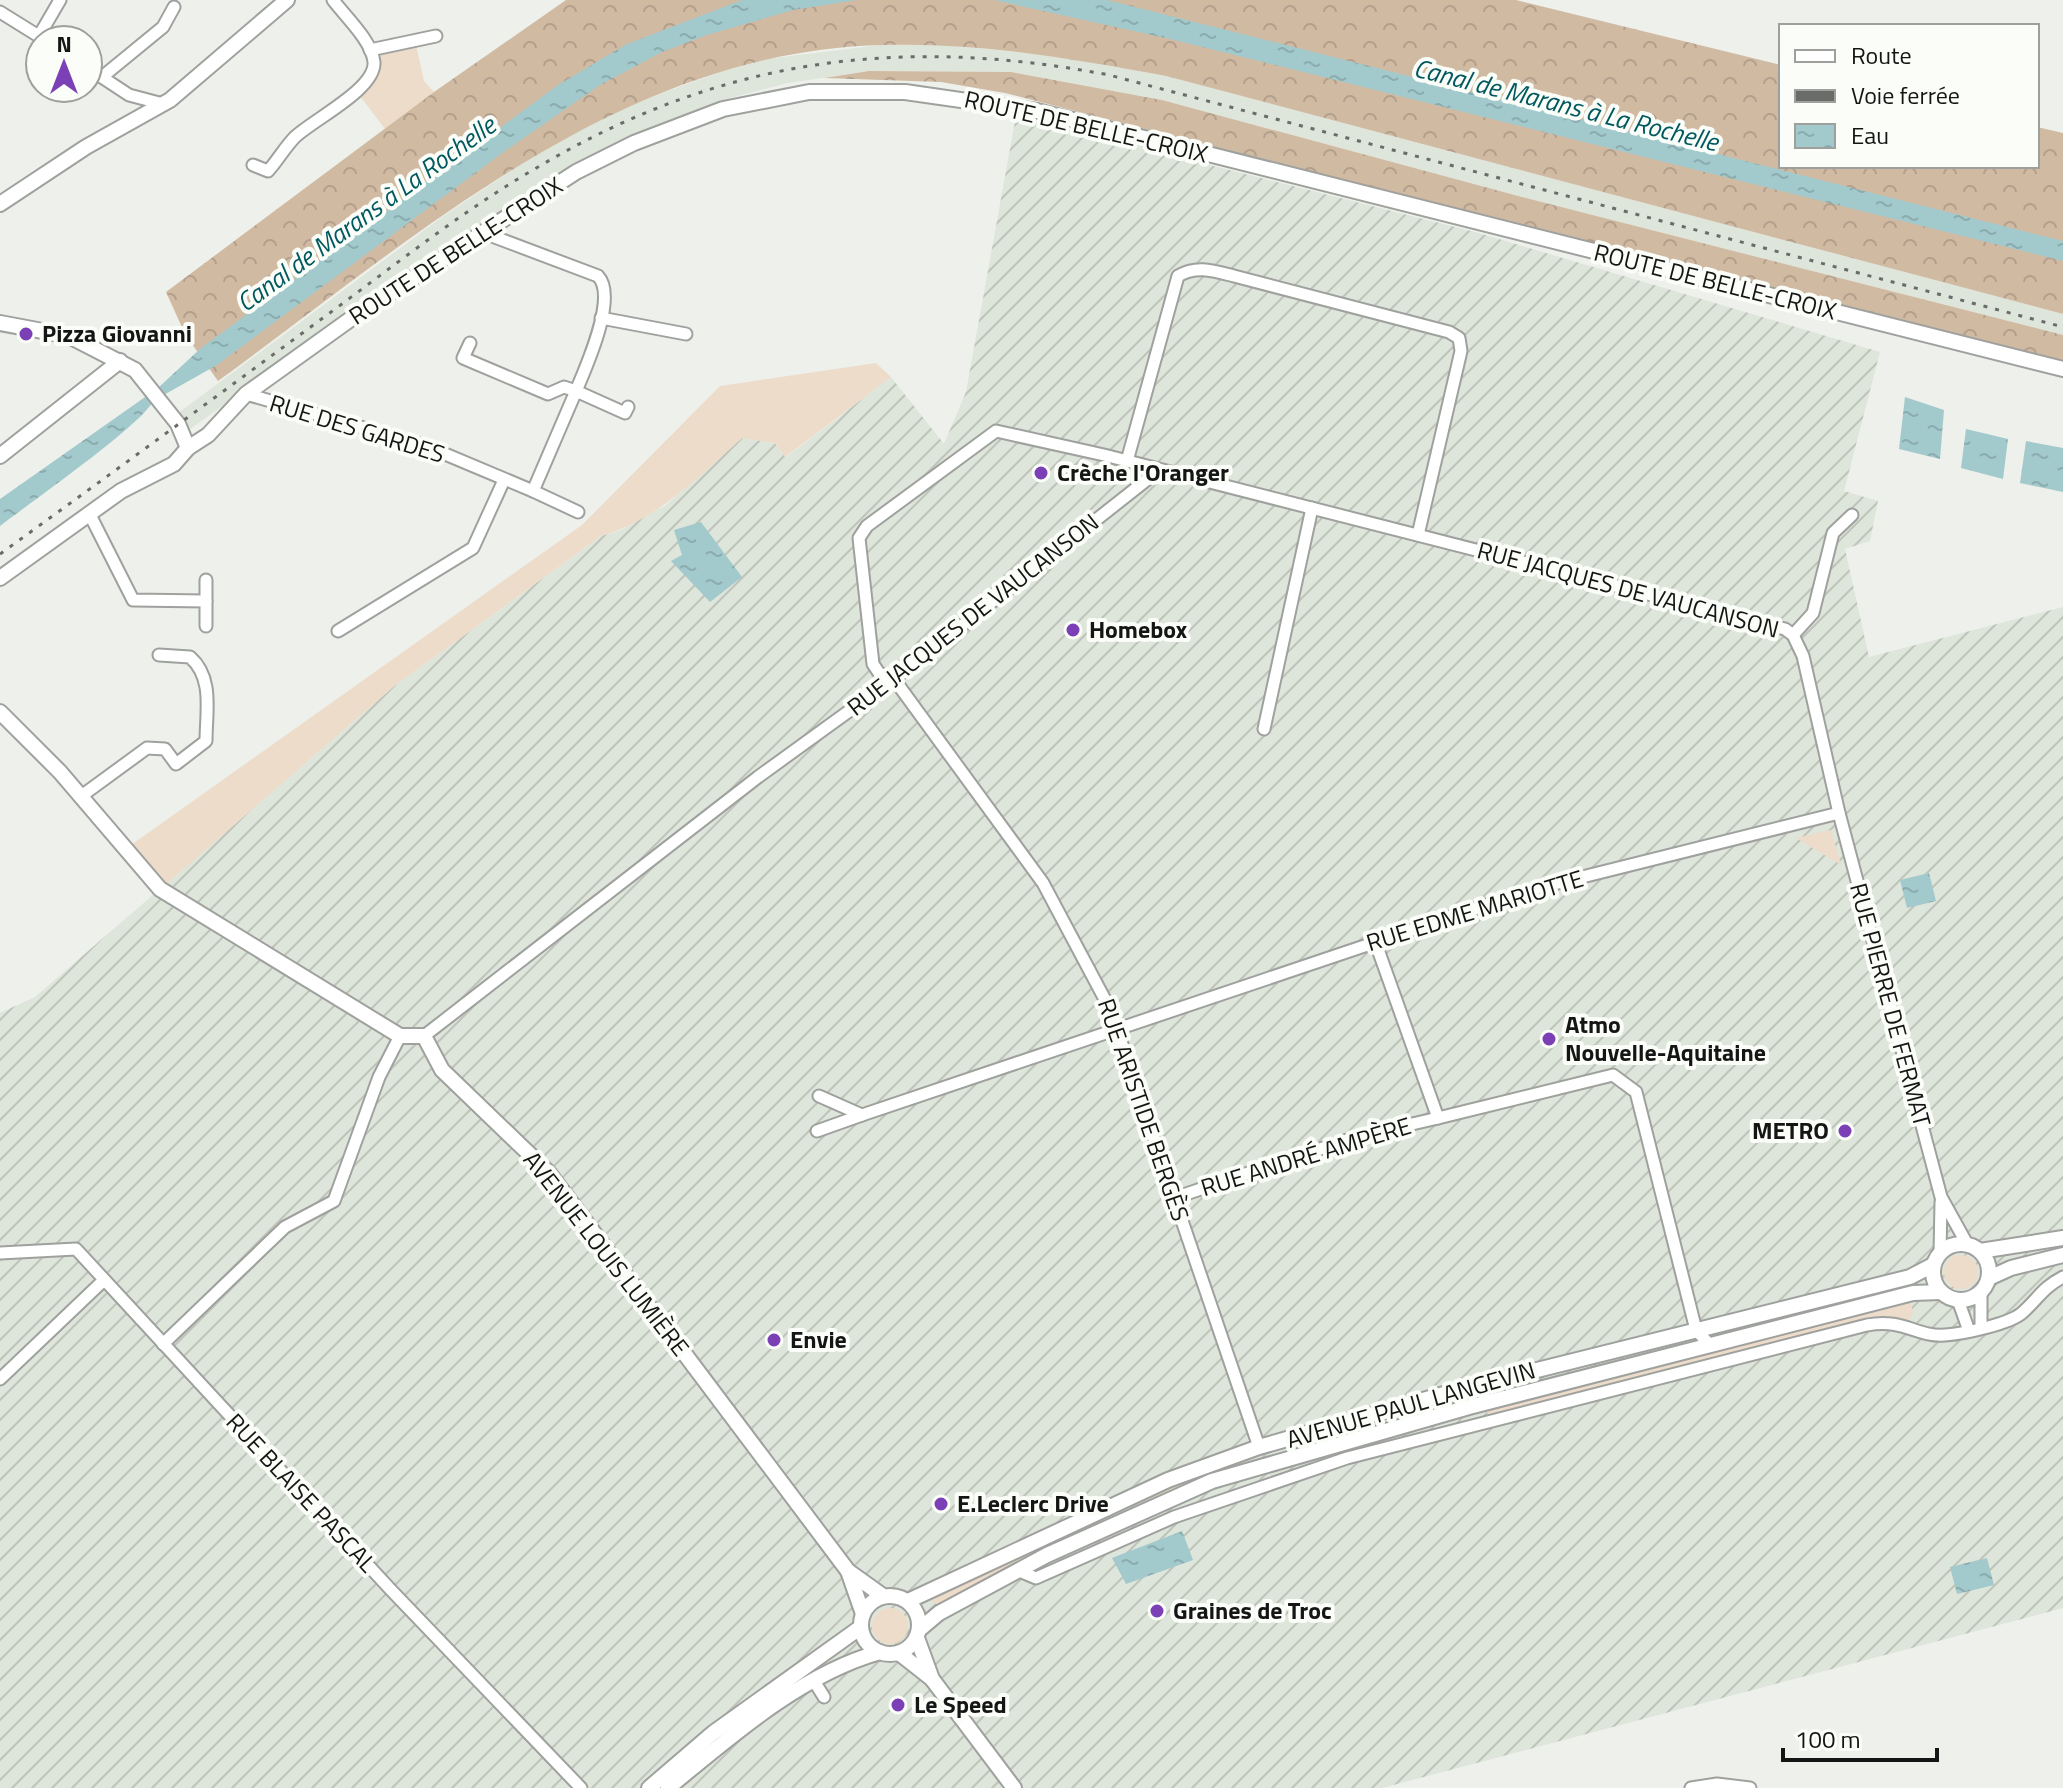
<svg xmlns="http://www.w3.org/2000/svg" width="2063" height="1788" font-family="'Titillium Web',sans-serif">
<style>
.built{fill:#dee5da}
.industrial{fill:url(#industrial-furrows)}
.grass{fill:#eedcca}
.forest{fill:url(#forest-crowns)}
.water{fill:url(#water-ripples)}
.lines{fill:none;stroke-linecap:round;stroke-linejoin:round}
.street-casing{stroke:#9ea19d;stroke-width:15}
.secondary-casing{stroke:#9ea19d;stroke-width:18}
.street{stroke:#fff;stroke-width:11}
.secondary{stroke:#fff;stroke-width:14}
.rail{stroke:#6a6c69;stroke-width:3;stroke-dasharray:4 8;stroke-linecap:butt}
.poi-dot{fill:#7b40b6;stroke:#fafdf8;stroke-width:3}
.labels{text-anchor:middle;stroke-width:8;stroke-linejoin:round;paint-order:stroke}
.street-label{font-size:24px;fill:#141514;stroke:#fafdf8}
.poi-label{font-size:24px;font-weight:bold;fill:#141514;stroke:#fafdf8;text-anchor:start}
.water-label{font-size:26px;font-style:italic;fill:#01595f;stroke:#fafdf8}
</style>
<defs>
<pattern id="industrial-furrows" width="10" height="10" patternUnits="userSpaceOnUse" patternTransform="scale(2)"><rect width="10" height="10" fill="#dee5da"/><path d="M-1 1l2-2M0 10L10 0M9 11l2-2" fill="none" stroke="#bec4ba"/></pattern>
<pattern id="forest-crowns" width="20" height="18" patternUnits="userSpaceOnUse" patternTransform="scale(2)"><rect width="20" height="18" fill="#d1baa2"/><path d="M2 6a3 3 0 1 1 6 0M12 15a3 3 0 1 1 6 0" fill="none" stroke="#b39f8b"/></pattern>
<pattern id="water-ripples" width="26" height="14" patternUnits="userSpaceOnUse" patternTransform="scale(2)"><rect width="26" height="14" fill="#a2c9cc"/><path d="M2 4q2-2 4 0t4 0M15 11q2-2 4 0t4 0" fill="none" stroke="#8bacae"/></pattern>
</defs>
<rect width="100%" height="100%" fill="#edf0eb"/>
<path class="built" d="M 880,45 L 949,45 L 1062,57 L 1166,76 L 2063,314 L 2063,335 L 1522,197 L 1162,100 L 1011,72 L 869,71 L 788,83 L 722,100 L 571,165 L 385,289 L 189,430 L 177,414 L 442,217 L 551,144 L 619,109 L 726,70 L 774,58 Z"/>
<path class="industrial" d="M 1016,116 L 1475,232 L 1880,352 L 1844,491 L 1878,501 L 1870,541 L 1845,549 L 1869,657 L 2063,607 L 2063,1608 L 1382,1788 L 0,1788 L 0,1013 L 35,997 L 393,687 L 601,536 L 621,530 L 666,505 L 742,438 L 775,443 L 786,457 L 891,377 L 944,444 L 966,392 Z"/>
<g class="grass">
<path d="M 416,45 L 424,81 L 434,92 L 385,129 L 360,96 L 379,74 L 377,53 Z"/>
<path d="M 876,363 L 891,377 L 785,457 L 775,443 L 742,438 C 699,476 658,520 601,536 L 393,687 L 165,885 L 131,845 L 582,525 L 720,386 Z"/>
<path d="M 1831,830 L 1841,865 L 1796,838 Z"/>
<circle cx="1961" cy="1272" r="17"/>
<path d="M 1910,1301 L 1913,1312 L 1909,1321 L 1884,1316 L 1491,1415 L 1487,1413 L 1487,1409 Z"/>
<path d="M 1247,1458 L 1248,1462 L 1128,1508 L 938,1605 L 931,1601 L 930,1598 L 1174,1481 Z"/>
<circle cx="890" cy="1626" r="18"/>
</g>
<g class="forest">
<path d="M 566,0 L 1516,0 L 1781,65 L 1781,166 L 2037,166 L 2037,127 L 2063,133 L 2063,314 L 1166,76 C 1072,59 979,42 883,45 C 622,51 418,235 218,381 L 185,334 L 166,292 L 434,92 Z"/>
<path d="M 869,71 L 1011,72 L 1162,100 L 1522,197 L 2063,335 L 2063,364 L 1005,93 L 941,82 L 824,78 Z"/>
</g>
<g class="water">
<path d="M 742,0 L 857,0 L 793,10 L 707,35 L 662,52 L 600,85 L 505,151 L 217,365 L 153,401 C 143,424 27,505 0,526 L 0,499 L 158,388 L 201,348 L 558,85 L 627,44 Z"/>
<path d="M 994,0 L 1107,0 L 2063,241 L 2063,261 L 1170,39 Z"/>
<path d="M 1905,397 L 1944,410 L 1940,459 L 1899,449 Z"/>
<path d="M 1966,429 L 2008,439 L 2003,479 L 1961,468 Z"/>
<path d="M 2026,441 L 2063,448 L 2063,492 L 2020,483 Z"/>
<path d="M 701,522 L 742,577 L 710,602 L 671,561 L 682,555 L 674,530 Z"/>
<path d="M 1929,873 L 1936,901 L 1907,908 L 1900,880 Z"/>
<path d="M 1182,1531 L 1193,1560 L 1126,1584 L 1112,1558 Z"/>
<path d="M 1987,1558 L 1994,1585 L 1957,1594 L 1950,1567 Z"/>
</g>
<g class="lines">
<defs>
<g id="street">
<path d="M 0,12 L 45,40"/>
<path d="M 39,36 L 60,0"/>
<path d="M 370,50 L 436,36"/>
<path d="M 88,68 L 129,95 L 163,104"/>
<path d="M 102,77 L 163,27 L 174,7"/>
<path d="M 253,165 L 268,171 C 278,160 285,147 295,137 C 314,119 376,89 374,62 C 372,41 345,16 333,0"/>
<path d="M 601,318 L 686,334"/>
<path d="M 470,343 L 463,358 L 548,394 L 564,387 L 576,391 C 586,367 618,297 598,276 L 484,233"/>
<path d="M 246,394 L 426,446 L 533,491 L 576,391 L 625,413 L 628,407"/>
<path d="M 1127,461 L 1178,276 C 1197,265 1214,271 1234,276 L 1449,332 L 1459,338 L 1461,351 L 1418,535"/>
<path d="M 533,491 L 578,512"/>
<path d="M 89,513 L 133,600 L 206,601 L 206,626"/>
<path d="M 206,580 L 206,601"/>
<path d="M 338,631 L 473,548 L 504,480"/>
<path d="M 1793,635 L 1813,613 L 1833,533 L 1852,515"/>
<path d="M 894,679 L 879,673 L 873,664 L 859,538 L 867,526 L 996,431 L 1104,455 L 1785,629 L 1793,635 L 1803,656 L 1839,813 L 1941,1197 L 1967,1244"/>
<path d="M 894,679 L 1043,883 L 1110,1009 L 1259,1447"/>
<path d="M 1264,729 L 1312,508"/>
<path d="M 80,797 L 147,748 L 165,749 L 176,764 L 206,741 C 206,712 214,678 190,657 L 159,655"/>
<path d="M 1375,941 L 1438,1118 L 1613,1075 L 1636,1092 L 1696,1330 L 1710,1345"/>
<path d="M 424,1036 L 758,777 L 903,672 L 1158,471"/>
<path d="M 819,1096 L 862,1115 L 1534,889 L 1839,813"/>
<path d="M 817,1131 L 862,1115"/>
<path d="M 1174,1198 L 1356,1137 L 1438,1118"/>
<path d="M 0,1253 L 76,1249 L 391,1590 L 581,1788"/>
<path d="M 1940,1253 L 1941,1202"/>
<path d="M 1958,1300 L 1969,1331"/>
<path d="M 1981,1327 L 1981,1292"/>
<path d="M 163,1344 L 285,1227 L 334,1201 L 379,1077 L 400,1036"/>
<path d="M 0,1379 L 104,1280"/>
<path d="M 1017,1570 L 1036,1578 L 1174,1517 L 1347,1458 L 1867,1325 C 1904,1318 1916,1337 1945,1335 C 1963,1334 2009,1324 2022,1313 C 2038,1299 2042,1288 2063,1277"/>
<path d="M 814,1681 L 824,1697"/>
<path d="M 1691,1788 L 1717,1784 L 1750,1788"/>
</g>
<g id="secondary">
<path d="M 0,204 L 86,147 L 170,100 L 287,0"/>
<path d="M 0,323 L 69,336 L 135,370 L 178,424 L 188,448"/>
<path d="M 0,456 L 120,361"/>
<path d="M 0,578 L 121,491 L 174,464 L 188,448 L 208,435 L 246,394 L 352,318 L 576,172 L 634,143 L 723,109 L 809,92 L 905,92 L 1037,111 L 2063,369"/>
<path d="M 0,712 L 60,772 L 160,889 L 400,1036 L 424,1036 L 442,1070 L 548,1172 L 848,1571 L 883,1596"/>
<circle cx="1961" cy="1272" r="28"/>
<path d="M 1980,1251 L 2063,1238"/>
<path d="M 1989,1278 L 2011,1268 L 2063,1255"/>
<path d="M 848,1571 L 863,1614"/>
<circle cx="890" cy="1625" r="29"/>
<path d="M 908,1601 L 1168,1480 L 1259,1447 L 1465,1388 L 1910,1277 L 1933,1265"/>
<path d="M 920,1629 L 939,1613 L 1047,1555 L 1212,1481 L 1469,1407 L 1913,1293 L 1941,1292"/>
<path d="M 917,1638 L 932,1679"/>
<path d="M 899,1653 L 932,1679 L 1014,1788"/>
<path d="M 649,1788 L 713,1733 L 861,1627"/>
<path d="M 668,1788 C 730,1737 801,1674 880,1652"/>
</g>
</defs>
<use href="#street" class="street-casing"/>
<use href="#secondary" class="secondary-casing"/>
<use href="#street" class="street"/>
<use href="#secondary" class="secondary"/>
<path class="rail" d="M 0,554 C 111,474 221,393 331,312 C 399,262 465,209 538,167 C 722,58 901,35 1109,75 L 2063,327"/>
</g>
<g class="poi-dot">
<circle cx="26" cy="334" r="8"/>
<circle cx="1041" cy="473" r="8"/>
<circle cx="1073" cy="630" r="8"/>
<circle cx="1549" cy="1039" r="8"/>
<circle cx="1845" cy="1131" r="8"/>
<circle cx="774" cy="1340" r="8"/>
<circle cx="941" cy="1504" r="8"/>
<circle cx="1157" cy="1611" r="8"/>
<circle cx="898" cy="1705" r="8"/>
</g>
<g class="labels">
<g class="street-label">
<text transform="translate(1086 127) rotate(13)" y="8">ROUTE DE BELLE-CROIX</text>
<text transform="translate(456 251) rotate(-33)" y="8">ROUTE DE BELLE-CROIX</text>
<text transform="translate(1715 282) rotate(14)" y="8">ROUTE DE BELLE-CROIX</text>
<text transform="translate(357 429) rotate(17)" y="8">RUE DES GARDES</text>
<text transform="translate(1628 590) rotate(15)" y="8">RUE JACQUES DE VAUCANSON</text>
<text transform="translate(973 615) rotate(-38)" y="8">RUE JACQUES DE VAUCANSON</text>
<text transform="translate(1475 911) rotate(-17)" y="8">RUE EDME MARIOTTE</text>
<text transform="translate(1890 1005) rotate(75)" y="8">RUE PIERRE DE FERMAT</text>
<text transform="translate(1143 1110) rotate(71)" y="8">RUE ARISTIDE BERGÈS</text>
<text transform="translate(1306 1157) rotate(-17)" y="8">RUE ANDRÉ AMPÈRE</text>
<text transform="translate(606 1254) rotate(52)" y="8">AVENUE LOUIS LUMIÈRE</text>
<text transform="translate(1411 1405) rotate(-16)" y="8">AVENUE PAUL LANGEVIN</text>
<text transform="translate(301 1493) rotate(47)" y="8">RUE BLAISE PASCAL</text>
</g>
<g class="poi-label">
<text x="42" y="342">Pizza Giovanni</text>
<text x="1057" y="481">Crèche l'Oranger</text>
<text x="1089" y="638">Homebox</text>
<text x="1565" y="1033">Atmo<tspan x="1565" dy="28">Nouvelle-Aquitaine</tspan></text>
<text x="1829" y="1139" text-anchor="end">METRO</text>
<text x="790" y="1348">Envie</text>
<text x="957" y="1512">E.Leclerc Drive</text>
<text x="1173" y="1619">Graines de Troc</text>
<text x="914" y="1713">Le Speed</text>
</g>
<g class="water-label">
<text transform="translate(1566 105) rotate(14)" y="9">Canal de Marans à La Rochelle</text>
<text transform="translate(366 214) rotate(-36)" y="9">Canal de Marans à La Rochelle</text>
</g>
</g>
<rect x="1779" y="24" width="260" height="144" fill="#fafdf8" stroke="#9ea09d" stroke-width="2"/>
<rect x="1795" y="50" width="40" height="12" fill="#ffffff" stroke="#9ea09d" stroke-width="2"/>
<text x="1851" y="64" font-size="24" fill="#141514">Route</text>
<rect x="1795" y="90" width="40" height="12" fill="#6a6c69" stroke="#9ea09d" stroke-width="2"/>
<text x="1851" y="104" font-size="24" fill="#141514">Voie ferrée</text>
<rect x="1795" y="124" width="40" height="24" fill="url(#water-ripples)" stroke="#9ea09d" stroke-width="2"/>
<text x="1851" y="144" font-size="24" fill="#141514">Eau</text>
<g transform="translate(64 64)"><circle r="38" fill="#fafdf8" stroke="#9ea09d" stroke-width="2"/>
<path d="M0-6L14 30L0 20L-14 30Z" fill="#7b40b6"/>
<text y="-12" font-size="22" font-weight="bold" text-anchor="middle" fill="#141514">N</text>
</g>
<path d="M1783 1748v12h154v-12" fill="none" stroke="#141514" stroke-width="4"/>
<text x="1795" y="1748" font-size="24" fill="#141514" stroke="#fafdf8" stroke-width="6" paint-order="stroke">100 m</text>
</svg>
